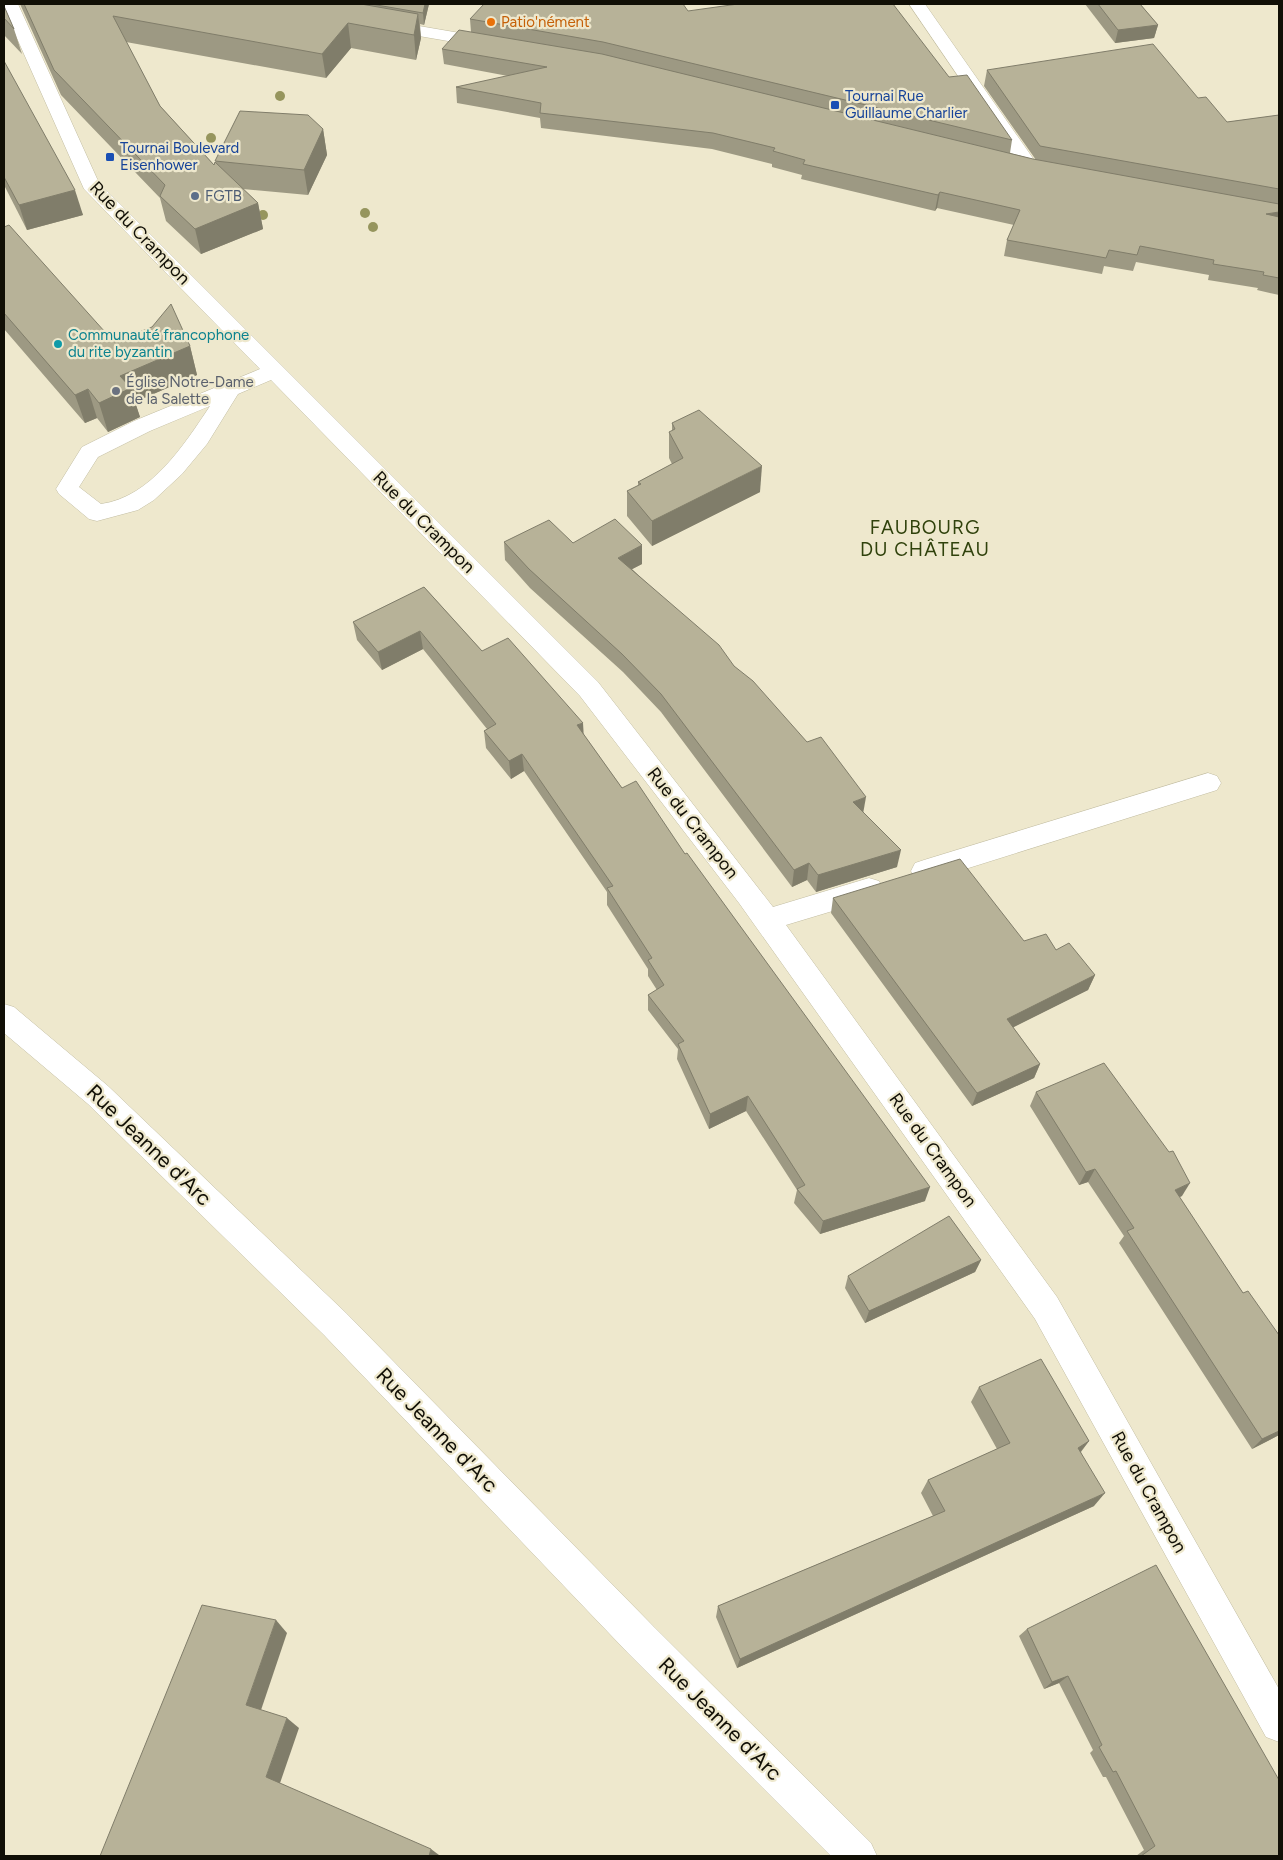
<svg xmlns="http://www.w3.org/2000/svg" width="1283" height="1860" font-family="Figtree,sans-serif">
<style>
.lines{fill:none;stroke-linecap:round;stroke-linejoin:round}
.minor-casing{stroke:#c2bda2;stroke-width:1}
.minor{fill:#fff;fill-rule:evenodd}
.tree{fill:#96955d}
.wall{fill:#9d9983}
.shaded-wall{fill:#807d6a}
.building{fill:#b7b298;stroke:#807d6a}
.food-dot{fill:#e8710a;stroke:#eee8cd;stroke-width:2}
.transit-dot{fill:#1a4fb4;stroke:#eee8cd;stroke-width:2}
.service-dot{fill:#5c6f8a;stroke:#eee8cd;stroke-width:2}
.culture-dot{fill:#0f9aa8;stroke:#eee8cd;stroke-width:2}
.worship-dot{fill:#6b7280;stroke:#eee8cd;stroke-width:2}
.labels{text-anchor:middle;stroke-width:4.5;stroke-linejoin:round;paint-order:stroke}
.far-food-label{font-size:15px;fill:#c56008;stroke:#eee8cd;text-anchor:start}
.far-transit-label{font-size:15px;fill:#164399;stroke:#eee8cd;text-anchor:start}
.far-service-label{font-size:15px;fill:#4e5e75;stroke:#eee8cd;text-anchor:start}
.far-culture-label{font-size:15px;fill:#0d838f;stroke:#eee8cd;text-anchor:start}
.far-worship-label{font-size:15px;fill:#5b616d;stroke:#eee8cd;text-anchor:start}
.street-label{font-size:18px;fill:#110f06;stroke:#eee8cd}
.neighbourhood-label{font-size:19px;letter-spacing:1px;fill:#30420c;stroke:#eee8cd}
.near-street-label{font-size:21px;fill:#110f06;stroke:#eee8cd}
</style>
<rect width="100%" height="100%" fill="#eee8cd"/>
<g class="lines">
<defs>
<g id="minor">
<path d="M 4,4 L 18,4 L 99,183 L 598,682 L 773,907 L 869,878 L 879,881 L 883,889 L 879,897 L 786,925 L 1057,1297 L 1279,1689 L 1279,1742 L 1266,1737 L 1035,1319 L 739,903 L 580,696 L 271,380 L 238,394 L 207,444 L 182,474 L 154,500 L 138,510 L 97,521 L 89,519 L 59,494 L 56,489 L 82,447 L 134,421 L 260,369 L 84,189 L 4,9 ZM 210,406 C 184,445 151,497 101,504 L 79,487 L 98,457 L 150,431 Z"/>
<path d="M 909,4 L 925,4 L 1039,167 L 1037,171 L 1023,171 Z"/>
<path d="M 384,20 L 489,38 L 495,39 L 498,43 L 495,47 L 489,48 L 378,29 L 375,25 L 378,21 Z"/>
<path d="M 1208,773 L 1217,776 L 1221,783 L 1217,790 L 924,882 L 915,879 L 911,871 L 915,863 L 924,860 Z"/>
<path d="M 4,1004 L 14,1007 L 108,1086 L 346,1313 L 654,1627 L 871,1843 L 877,1856 L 831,1856 L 628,1653 L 324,1335 L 88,1104 L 4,1033 Z"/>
</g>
</defs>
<use href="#minor" class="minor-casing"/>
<use href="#minor" class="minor"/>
</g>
<g class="tree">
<circle cx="280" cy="96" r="5"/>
<circle cx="211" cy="138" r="5"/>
<circle cx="365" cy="213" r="5"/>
<circle cx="263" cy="215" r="5"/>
<circle cx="373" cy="227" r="5"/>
</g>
<g class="wall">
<path d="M 20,4 L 429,4 L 424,25 L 420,24 L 421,38 L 416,60 L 351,48 L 326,78 L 126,42 L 160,106 L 214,165 L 240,111 L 323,129 L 327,155 L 308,195 L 243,189 L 258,203 L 263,229 L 201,254 L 166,221 L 160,198 L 61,95 Z"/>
<path d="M 1085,4 L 1140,4 L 1158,25 L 1154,38 L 1115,43 Z"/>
<path d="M 4,6 L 14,29 L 22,54 L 4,35 Z"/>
<path d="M 688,11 L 949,77 L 1012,140 L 1010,153 L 1036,160 L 984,86 L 987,70 L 1198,98 L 1227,122 L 1279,115 L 1279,295 L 1257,290 L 1258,288 L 1208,280 L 1209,275 L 1136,262 L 1133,271 L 1104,266 L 1102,274 L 1004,256 L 1007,240 L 1014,225 L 937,208 L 935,211 L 801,179 L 802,175 L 772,167 L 772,164 L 712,149 L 541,128 L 540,118 L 457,103 L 456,87 L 508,76 L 444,64 L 442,49 L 471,32 L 470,19 Z"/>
<path d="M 4,61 L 83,215 L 27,230 L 4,185 Z"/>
<path d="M 4,227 L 114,342 L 190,346 L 197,375 L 135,402 L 140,417 L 108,432 L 97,418 L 85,423 L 4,329 Z"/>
<path d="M 672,423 L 760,492 L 652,546 L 627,516 L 627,491 L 638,486 L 638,482 L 672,464 L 669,458 L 669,432 L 672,431 Z"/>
<path d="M 504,542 L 642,564 L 632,569 L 734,666 L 863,812 L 897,867 L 816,892 L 807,880 L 792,887 L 661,712 L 623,672 L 530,588 L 505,560 Z"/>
<path d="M 424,587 L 482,651 L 583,734 L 622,788 L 685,854 L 925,1201 L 820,1234 L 794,1203 L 797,1190 L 746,1111 L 709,1129 L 677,1059 L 678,1049 L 648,1010 L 648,995 L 657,990 L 648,976 L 648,969 L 607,905 L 607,892 L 524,771 L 511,779 L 486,748 L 484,731 L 487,729 L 423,649 L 382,670 L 357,640 L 353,622 Z"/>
<path d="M 833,898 L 1024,941 L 1056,950 L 1095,975 L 1088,990 L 1013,1027 L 1040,1064 L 1034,1078 L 972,1106 L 831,913 Z"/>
<path d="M 1036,1092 L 1182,1196 L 1179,1197 L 1243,1293 L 1279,1335 L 1279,1435 L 1252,1449 L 1119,1243 L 1124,1236 L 1088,1182 L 1079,1185 L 1030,1106 Z"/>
<path d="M 981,1260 L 975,1272 L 865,1323 L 845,1288 L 848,1276 Z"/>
<path d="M 979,1387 L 1089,1441 L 1081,1452 L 1094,1506 L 737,1668 L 716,1617 L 718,1606 L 933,1516 L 921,1493 L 928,1480 L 997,1449 L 971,1402 Z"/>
<path d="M 1027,1629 L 1279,1856 L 1136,1856 L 1144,1850 L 1106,1777 L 1103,1777 L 1090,1753 L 1093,1750 L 1059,1683 L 1044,1689 L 1019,1636 Z"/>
</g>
<g class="shaded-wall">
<path d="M 425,4 L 429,4 L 424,25 L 423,13 Z"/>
<path d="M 418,14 L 421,38 L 416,60 L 414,35 Z"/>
<path d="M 348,23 L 351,48 L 326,78 L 322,54 Z"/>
<path d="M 1158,25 L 1154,38 L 1115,43 L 1118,30 Z"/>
<path d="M 323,129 L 327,155 L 308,195 L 304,170 Z"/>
<path d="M 75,190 L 83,215 L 27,230 L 19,205 Z"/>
<path d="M 940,192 L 937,208 L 935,211 L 938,195 Z"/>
<path d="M 258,203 L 263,229 L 201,254 L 195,229 Z"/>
<path d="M 1279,212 L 1279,227 L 1266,214 Z"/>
<path d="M 190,346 L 197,375 L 135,402 L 140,417 L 108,432 L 99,403 L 120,376 Z"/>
<path d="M 88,389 L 97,418 L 85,423 L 75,395 Z"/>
<path d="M 762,466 L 760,492 L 652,546 L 652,521 Z"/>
<path d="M 642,545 L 642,564 L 619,576 L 618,558 Z"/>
<path d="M 420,631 L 423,649 L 382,670 L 378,652 Z"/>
<path d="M 583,723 L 584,740 L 577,725 Z"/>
<path d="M 522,754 L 524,771 L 511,779 L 509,761 Z"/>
<path d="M 866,797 L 863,814 L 853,802 Z"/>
<path d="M 901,850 L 897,867 L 816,892 L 818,875 Z"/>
<path d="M 809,863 L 807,880 L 792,887 L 794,870 Z"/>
<path d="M 1095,975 L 1088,990 L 1002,1033 L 1007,1019 Z"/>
<path d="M 1040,1064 L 1034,1078 L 972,1106 L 977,1093 Z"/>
<path d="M 748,1096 L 746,1111 L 709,1129 L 710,1114 Z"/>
<path d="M 1095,1169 L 1088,1182 L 1079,1185 L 1086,1172 Z"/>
<path d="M 1190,1183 L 1182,1196 L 1167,1203 L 1175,1190 Z"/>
<path d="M 930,1187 L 925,1201 L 820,1234 L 823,1221 Z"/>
<path d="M 981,1260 L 975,1272 L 865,1323 L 869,1311 Z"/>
<path d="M 1279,1431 L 1279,1435 L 1252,1449 L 1262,1439 Z"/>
<path d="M 1089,1441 L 1078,1455 L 1078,1448 Z"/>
<path d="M 1105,1493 L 1094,1506 L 737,1668 L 740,1659 Z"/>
<path d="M 276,1620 L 287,1633 L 259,1716 L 246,1705 Z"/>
<path d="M 1068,1676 L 1059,1683 L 1044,1689 L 1052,1682 Z"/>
<path d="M 287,1718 L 299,1728 L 279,1786 L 266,1777 Z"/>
<path d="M 431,1849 L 439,1855 L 438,1856 L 429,1856 Z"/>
</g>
<g class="building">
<path d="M 24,4 L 361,4 L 418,14 L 414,35 L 348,23 L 322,54 L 113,16 L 160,106 L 214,165 L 215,162 L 258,203 L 195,229 L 160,196 L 165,185 L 54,70 Z"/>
<path d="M 371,4 L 425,4 L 423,13 Z"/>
<path d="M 484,4 L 683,4 L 688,11 L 738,4 L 893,4 L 949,77 L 967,75 L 1012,140 L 603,42 L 470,19 Z"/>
<path d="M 1098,4 L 1140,4 L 1158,25 L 1118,30 Z"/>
<path d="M 4,6 L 14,29 L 4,18 Z"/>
<path d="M 459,30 L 602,54 L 1033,159 L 1279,204 L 1279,212 L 1266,214 L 1279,217 L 1279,278 L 1263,275 L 1264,272 L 1213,264 L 1214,260 L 1140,246 L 1137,255 L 1109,250 L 1106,258 L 1007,240 L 1020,210 L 940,192 L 938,195 L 803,164 L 805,160 L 773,151 L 775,148 L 713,133 L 540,113 L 541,103 L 456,87 L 547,67 L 442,49 Z"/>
<path d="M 1153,44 L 1198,98 L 1206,97 L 1227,122 L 1279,115 L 1279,189 L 1040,146 L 987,70 Z"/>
<path d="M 4,61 L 75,190 L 19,205 L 4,177 Z"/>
<path d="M 240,111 L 308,115 L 323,129 L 304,170 L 215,161 Z"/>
<path d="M 9,225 L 114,342 L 152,327 L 171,304 L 190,346 L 120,376 L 131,388 L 99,403 L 88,389 L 75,395 L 4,313 L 4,227 Z"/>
<path d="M 699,410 L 762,466 L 652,521 L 627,491 L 641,484 L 638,482 L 683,458 L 669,432 L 675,429 L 672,423 Z"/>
<path d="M 615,519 L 642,545 L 618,558 L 719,645 L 734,666 L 753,681 L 807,742 L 821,737 L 866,797 L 853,802 L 901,850 L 818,875 L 809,863 L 794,870 L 661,694 L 622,654 L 529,569 L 504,542 L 549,520 L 573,543 Z"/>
<path d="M 424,587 L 482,651 L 508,638 L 583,723 L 577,725 L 622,788 L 636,781 L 685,854 L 687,853 L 930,1187 L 823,1221 L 797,1189 L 805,1185 L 748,1096 L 710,1114 L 678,1044 L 684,1041 L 648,995 L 664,985 L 648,960 L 652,958 L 607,888 L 613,886 L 522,754 L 509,761 L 484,731 L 496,724 L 420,631 L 378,652 L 353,622 Z"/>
<path d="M 960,859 L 1024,941 L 1046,934 L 1056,950 L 1069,943 L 1095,975 L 1007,1019 L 1040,1064 L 977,1093 L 833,898 Z"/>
<path d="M 1104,1063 L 1169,1152 L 1173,1151 L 1190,1183 L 1175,1190 L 1243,1293 L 1248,1291 L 1279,1335 L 1279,1431 L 1262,1439 L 1127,1231 L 1134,1228 L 1095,1169 L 1086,1172 L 1036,1092 Z"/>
<path d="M 949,1216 L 981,1260 L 869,1311 L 848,1276 Z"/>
<path d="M 1041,1359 L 1089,1441 L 1078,1448 L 1105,1493 L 740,1659 L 718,1606 L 945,1511 L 928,1480 L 1010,1443 L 979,1387 Z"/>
<path d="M 1156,1565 L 1279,1780 L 1279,1856 L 1141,1856 L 1155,1846 L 1116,1771 L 1113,1772 L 1099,1747 L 1102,1745 L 1068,1676 L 1052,1682 L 1027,1629 Z"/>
<path d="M 202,1605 L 276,1620 L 246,1705 L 287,1718 L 266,1777 L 431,1849 L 429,1856 L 100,1856 Z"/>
</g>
<circle class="food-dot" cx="491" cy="22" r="5"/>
<g class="transit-dot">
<rect x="830" y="100" width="10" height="10" rx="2.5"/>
<rect x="105" y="152" width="10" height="10" rx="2.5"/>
</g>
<circle class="service-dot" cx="195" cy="196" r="5"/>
<circle class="culture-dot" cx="58" cy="344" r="5"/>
<circle class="worship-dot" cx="116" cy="391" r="5"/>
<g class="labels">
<g class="far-food-label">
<text x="501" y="27">Patio'nément</text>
</g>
<g class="far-transit-label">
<text x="845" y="101">Tournai Rue<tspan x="845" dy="17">Guillaume Charlier</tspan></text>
<text x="120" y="153">Tournai Boulevard<tspan x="120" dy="17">Eisenhower</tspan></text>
</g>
<g class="far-service-label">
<text x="205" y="201">FGTB</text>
</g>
<g class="far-culture-label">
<text x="68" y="340">Communauté francophone<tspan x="68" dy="17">du rite byzantin</tspan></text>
</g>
<g class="far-worship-label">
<text x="126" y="387">Église Notre-Dame<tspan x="126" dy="17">de la Salette</tspan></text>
</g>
<g class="street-label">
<text transform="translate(140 233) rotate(46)" y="6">Rue du Crampon</text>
<text transform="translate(424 522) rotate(45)" y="6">Rue du Crampon</text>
<text transform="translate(693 823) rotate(52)" y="6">Rue du Crampon</text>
<text transform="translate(933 1150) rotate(54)" y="6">Rue du Crampon</text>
<text transform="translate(1149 1492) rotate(61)" y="6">Rue du Crampon</text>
</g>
<g class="neighbourhood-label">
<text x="925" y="534">FAUBOURG<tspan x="925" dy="22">DU CHÂTEAU</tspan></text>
</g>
<g class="near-street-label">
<text transform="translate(149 1145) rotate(44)" y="7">Rue Jeanne d'Arc</text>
<text transform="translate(437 1430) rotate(46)" y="7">Rue Jeanne d'Arc</text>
<text transform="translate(720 1719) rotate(45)" y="7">Rue Jeanne d'Arc</text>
</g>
</g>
<rect width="1283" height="1860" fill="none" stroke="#110f06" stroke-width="10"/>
</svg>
